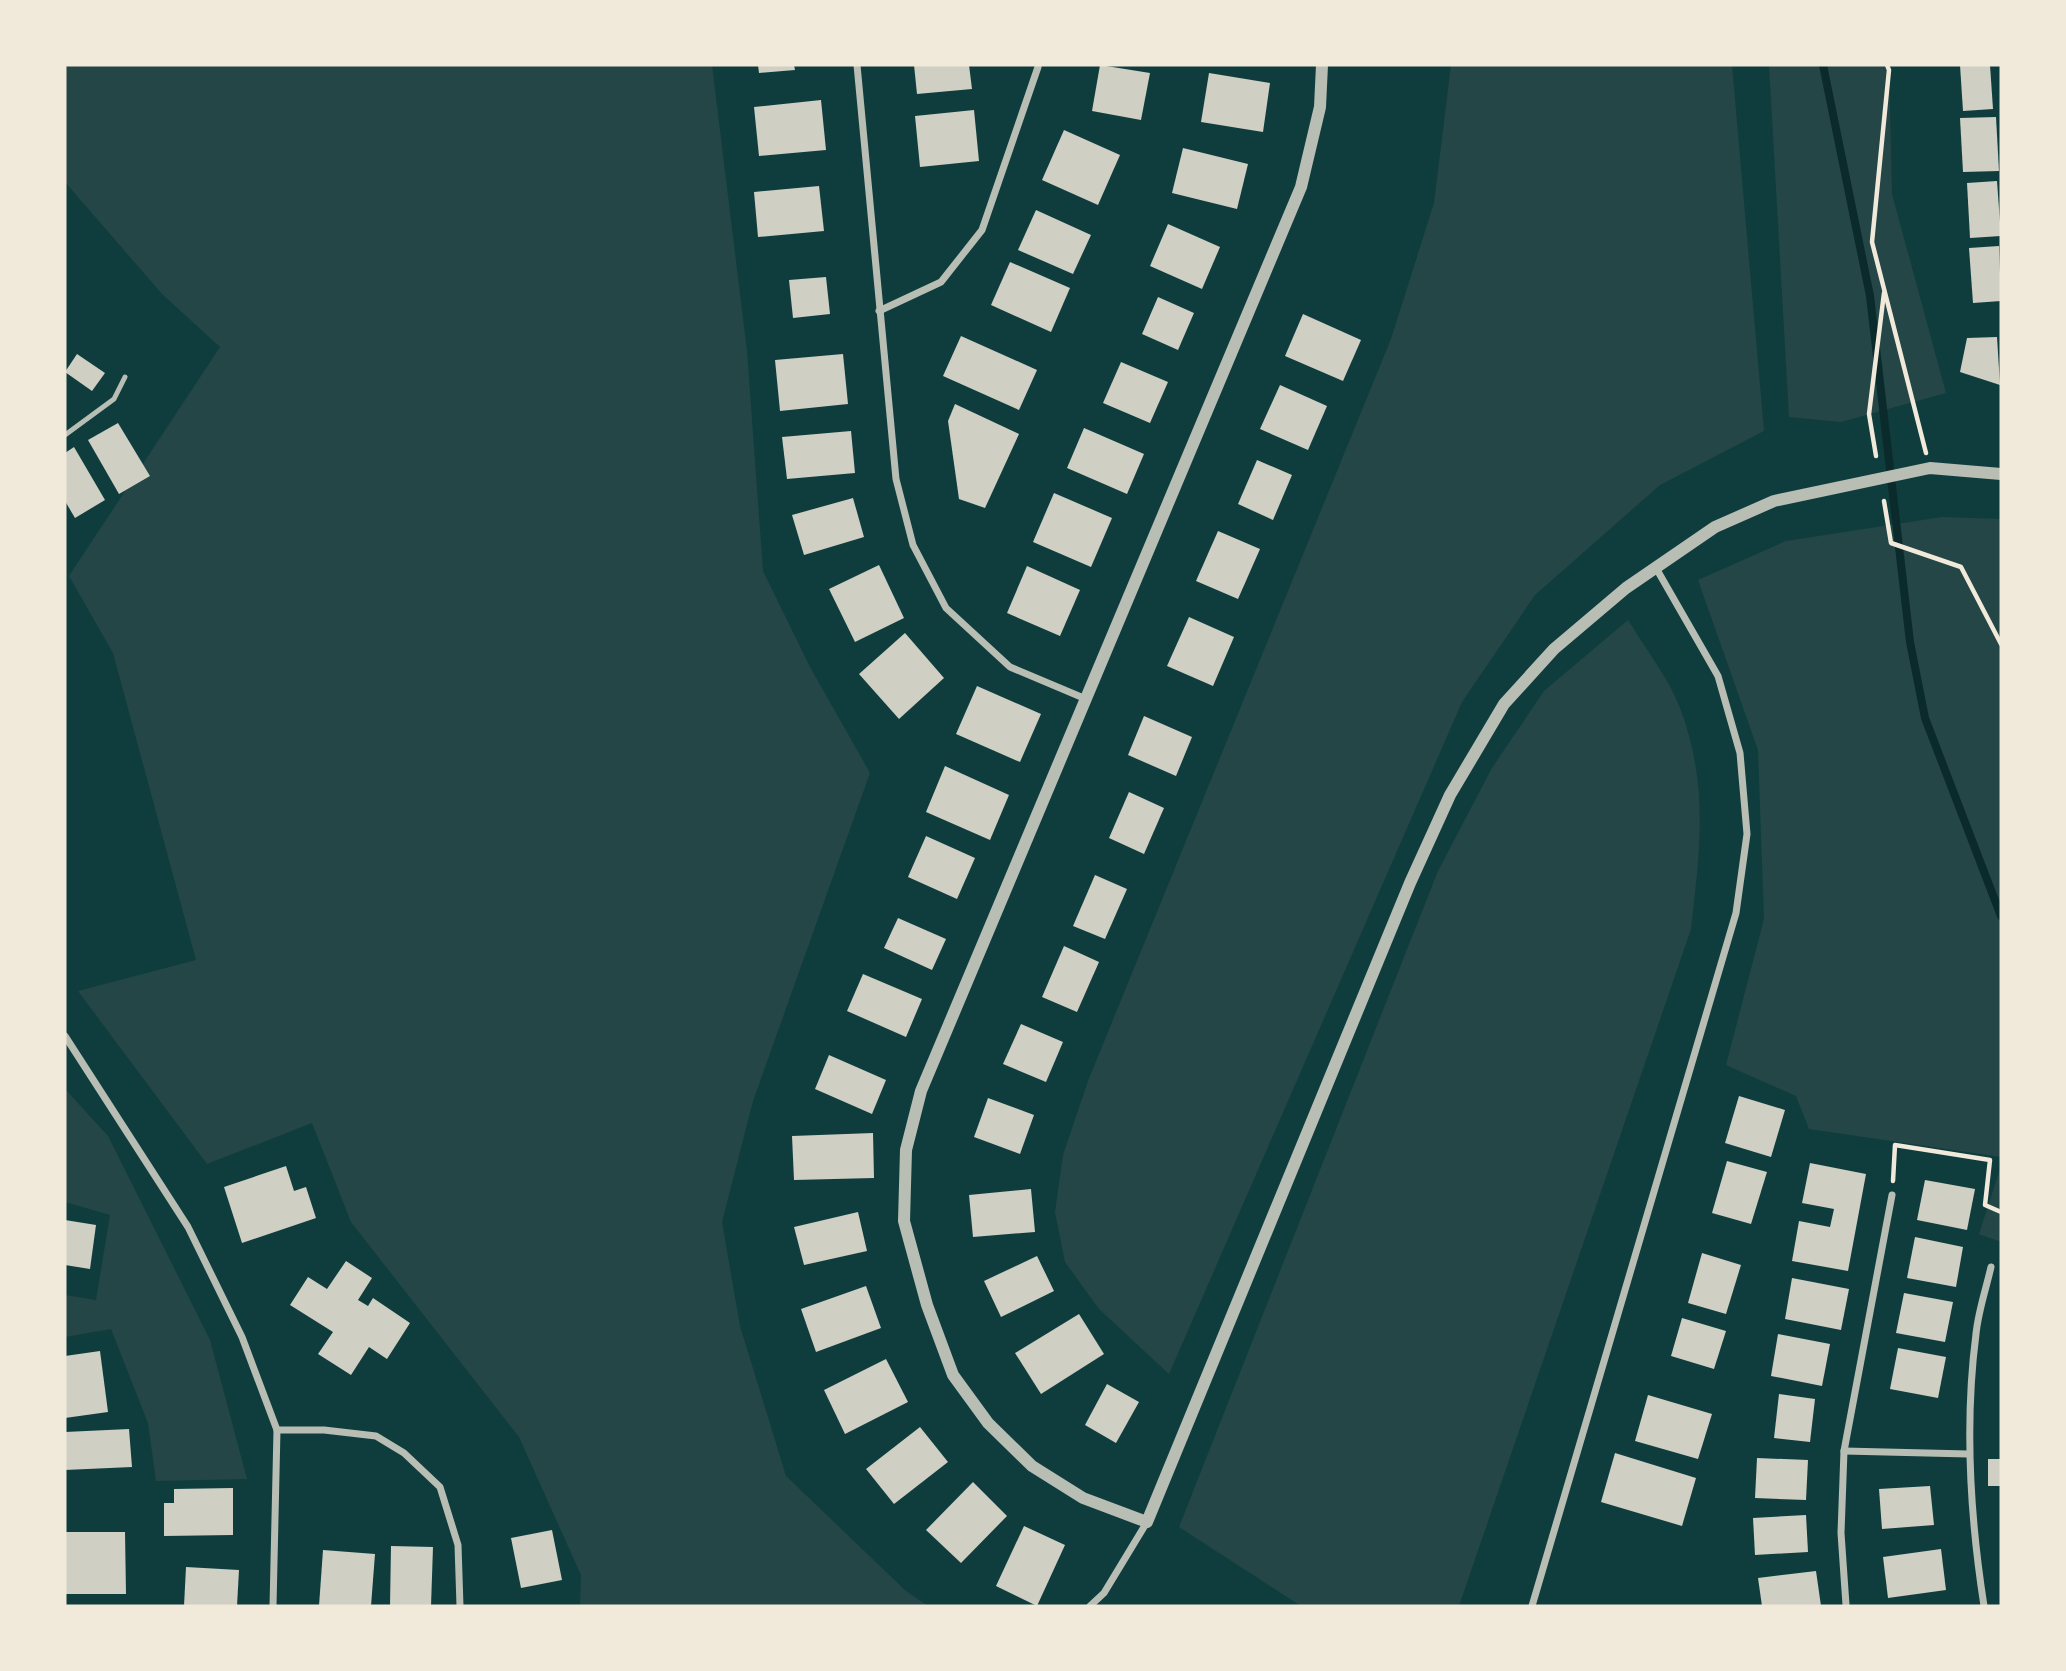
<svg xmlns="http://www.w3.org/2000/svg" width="2066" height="1671" font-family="Cabin,sans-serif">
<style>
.green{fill:#244646}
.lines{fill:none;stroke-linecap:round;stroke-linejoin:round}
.stream{stroke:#0a2a2b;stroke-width:8}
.building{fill:#cfcfc3}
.path{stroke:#f1e9da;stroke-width:4.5}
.service{stroke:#b8beb3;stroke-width:5}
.minor{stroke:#b8beb3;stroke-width:7}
.tertiary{stroke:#b8beb3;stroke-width:12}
</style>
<rect width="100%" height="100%" fill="#0f3d3e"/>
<g class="green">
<path d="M 65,65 L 712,65 L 747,351 L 763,571 L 810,667 L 870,773 L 753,1101 L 722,1222 L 740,1326 L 786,1476 L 906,1591 L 928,1606 L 580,1606 L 581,1575 L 519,1437 L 351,1222 L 312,1123 L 207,1164 L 78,991 L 196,960 L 113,653 L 69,576 L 220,347 L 162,294 L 65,182 Z"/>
<path d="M 1451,65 L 1732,65 L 1764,431 L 1660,485 L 1535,595 L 1462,702 L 1169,1374 L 1099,1309 L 1065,1262 L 1055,1212 L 1063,1155 L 1088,1081 L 1391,339 L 1434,203 Z"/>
<path d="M 1769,65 L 1889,65 L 1892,194 L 1946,393 L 1841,422 L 1789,417 Z"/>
<path d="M 1942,517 L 2001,519 L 2001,1157 L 1809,1129 L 1796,1096 L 1726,1065 L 1764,919 L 1758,750 L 1698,580 L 1786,541 Z"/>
<path d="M 1628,620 C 1645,648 1668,677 1680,708 C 1709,785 1700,849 1691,929 L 1459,1606 L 1301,1606 L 1179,1527 L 1438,871 L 1492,768 L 1544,691 Z"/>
<path d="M 65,1089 L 108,1136 L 210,1340 L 247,1479 L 156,1481 L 148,1423 L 111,1329 L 65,1337 L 65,1295 L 96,1300 L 110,1215 L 65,1202 Z"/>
<path d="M 2001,1166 L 2001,1242 L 1979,1234 Z"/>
</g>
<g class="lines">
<path class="stream" d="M 1823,65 L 1870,296 L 1910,642 L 1925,718 L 2001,916"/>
</g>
<g class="building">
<path d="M 758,65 L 794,65 L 795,70 L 759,73 Z"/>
<path d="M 914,65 L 969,65 L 972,89 L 917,94 Z"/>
<path d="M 1100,65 L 1150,73 L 1141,120 L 1092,111 Z"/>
<path d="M 1960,65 L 1990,65 L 1993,109 L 1963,111 Z"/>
<path d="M 1209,73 L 1270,83 L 1263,132 L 1201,122 Z"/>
<path d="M 821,100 L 826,150 L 759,156 L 754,107 Z"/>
<path d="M 974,110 L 979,161 L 920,167 L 915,116 Z"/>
<path d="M 1996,117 L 1999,171 L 1963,172 L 1960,118 Z"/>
<path d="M 1064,130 L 1120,155 L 1098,205 L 1042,180 Z"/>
<path d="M 1183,148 L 1248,164 L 1237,209 L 1172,193 Z"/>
<path d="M 1997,181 L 2001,236 L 1970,238 L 1967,183 Z"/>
<path d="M 819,186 L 824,231 L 758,237 L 754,192 Z"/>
<path d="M 1036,210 L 1091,235 L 1073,274 L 1018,250 Z"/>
<path d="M 1168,224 L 1220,247 L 1202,289 L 1150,266 Z"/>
<path d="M 1999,246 L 2001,301 L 1973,303 L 1969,248 Z"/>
<path d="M 1010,262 L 1070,288 L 1051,332 L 991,305 Z"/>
<path d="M 826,277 L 830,314 L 793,318 L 789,280 Z"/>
<path d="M 1158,297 L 1194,313 L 1178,350 L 1142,334 Z"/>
<path d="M 1303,314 L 1361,340 L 1343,381 L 1285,356 Z"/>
<path d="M 961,336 L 1037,370 L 1019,410 L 943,376 Z"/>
<path d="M 1997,337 L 2000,385 L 1960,372 L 1967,338 Z"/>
<path d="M 77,354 L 105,373 L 92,391 L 65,372 Z"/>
<path d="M 843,354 L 848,404 L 780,411 L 775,360 Z"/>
<path d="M 1121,362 L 1168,382 L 1150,423 L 1103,403 Z"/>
<path d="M 1280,385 L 1327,406 L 1308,450 L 1260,429 Z"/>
<path d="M 955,404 L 1019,434 L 985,508 L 959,499 L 948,421 Z"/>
<path d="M 118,423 L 150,476 L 119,494 L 88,440 Z"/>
<path d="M 1084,428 L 1144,454 L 1127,494 L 1067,468 Z"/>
<path d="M 851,431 L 855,473 L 787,479 L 782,437 Z"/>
<path d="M 74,447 L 105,500 L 75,518 L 65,501 L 65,453 Z"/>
<path d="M 1257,460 L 1292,475 L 1273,520 L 1238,504 Z"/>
<path d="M 1054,493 L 1112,518 L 1091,567 L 1033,542 Z"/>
<path d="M 853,498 L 864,537 L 804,555 L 792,515 Z"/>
<path d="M 1218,531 L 1260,549 L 1238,599 L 1196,581 Z"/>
<path d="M 879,565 L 904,618 L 855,642 L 829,589 Z"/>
<path d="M 1027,566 L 1080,590 L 1060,636 L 1007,613 Z"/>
<path d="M 1189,617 L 1234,637 L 1213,686 L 1167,666 Z"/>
<path d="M 905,633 L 944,678 L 899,719 L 859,674 Z"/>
<path d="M 977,686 L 1041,714 L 1020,762 L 956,734 Z"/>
<path d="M 1144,716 L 1192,737 L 1176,776 L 1128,755 Z"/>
<path d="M 945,766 L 1009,795 L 990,840 L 926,812 Z"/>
<path d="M 1129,792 L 1164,808 L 1144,854 L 1109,838 Z"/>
<path d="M 926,836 L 975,858 L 957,899 L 908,877 Z"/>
<path d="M 1095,875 L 1127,889 L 1105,939 L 1073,926 Z"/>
<path d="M 898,918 L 946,939 L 932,970 L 884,948 Z"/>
<path d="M 1064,946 L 1099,962 L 1077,1012 L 1042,997 Z"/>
<path d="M 863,974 L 922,999 L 906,1037 L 847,1011 Z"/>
<path d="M 1021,1024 L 1063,1042 L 1046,1082 L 1003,1064 Z"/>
<path d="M 829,1055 L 886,1080 L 872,1114 L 815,1089 Z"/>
<path d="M 1739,1096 L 1785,1110 L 1771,1157 L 1725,1143 Z"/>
<path d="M 988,1098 L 1034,1115 L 1020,1154 L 974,1137 Z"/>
<path d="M 873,1133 L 874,1178 L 794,1180 L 792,1136 Z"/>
<path d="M 1727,1161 L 1767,1172 L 1751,1224 L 1712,1213 Z"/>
<path d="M 1810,1163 L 1866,1174 L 1848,1271 L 1792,1261 L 1799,1221 L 1830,1227 L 1834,1209 L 1802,1203 Z"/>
<path d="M 286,1166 L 294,1191 L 306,1187 L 316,1218 L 242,1243 L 224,1187 Z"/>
<path d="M 1925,1180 L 1975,1189 L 1967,1230 L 1917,1220 Z"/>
<path d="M 1031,1189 L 1035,1232 L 973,1237 L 969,1195 Z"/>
<path d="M 858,1212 L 867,1251 L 804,1265 L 794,1227 Z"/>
<path d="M 65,1220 L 96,1225 L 90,1269 L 65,1265 Z"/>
<path d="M 1915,1237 L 1963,1247 L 1956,1287 L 1907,1278 Z"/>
<path d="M 1702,1253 L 1741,1265 L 1726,1314 L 1688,1303 Z"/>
<path d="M 1037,1256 L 1054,1291 L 1001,1317 L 984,1281 Z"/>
<path d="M 346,1261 L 372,1278 L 358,1300 L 368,1306 L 373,1298 L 410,1323 L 387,1359 L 369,1347 L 351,1375 L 318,1354 L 333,1332 L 290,1305 L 308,1277 L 327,1289 Z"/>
<path d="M 1792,1278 L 1849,1289 L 1841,1330 L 1785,1319 Z"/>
<path d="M 866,1286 L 881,1328 L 816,1352 L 801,1309 Z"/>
<path d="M 1904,1293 L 1953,1302 L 1945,1342 L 1896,1333 Z"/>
<path d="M 1079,1314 L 1104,1354 L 1041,1394 L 1015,1353 Z"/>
<path d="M 1682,1318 L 1726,1331 L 1714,1369 L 1671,1356 Z"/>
<path d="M 1778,1334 L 1830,1344 L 1822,1386 L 1771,1376 Z"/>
<path d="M 1898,1348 L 1946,1357 L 1938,1398 L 1890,1389 Z"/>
<path d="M 100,1351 L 108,1412 L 65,1418 L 65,1356 Z"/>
<path d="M 886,1359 L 908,1402 L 845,1434 L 824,1390 Z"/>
<path d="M 1107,1384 L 1139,1402 L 1116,1443 L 1085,1425 Z"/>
<path d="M 1779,1394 L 1815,1399 L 1810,1442 L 1774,1438 Z"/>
<path d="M 1648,1395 L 1712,1414 L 1698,1459 L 1635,1441 Z"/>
<path d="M 920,1427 L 948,1462 L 894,1504 L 866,1469 Z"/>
<path d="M 129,1429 L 132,1467 L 65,1470 L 65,1432 Z"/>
<path d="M 1615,1453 L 1696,1478 L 1682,1526 L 1601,1502 Z"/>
<path d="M 1757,1458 L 1808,1460 L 1806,1500 L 1755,1498 Z"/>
<rect x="1988" y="1459" width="13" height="27"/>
<path d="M 973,1482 L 1007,1516 L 961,1563 L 926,1530 Z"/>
<path d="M 1930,1486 L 1934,1525 L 1882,1529 L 1879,1489 Z"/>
<path d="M 233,1488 L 233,1535 L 164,1536 L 164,1503 L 174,1503 L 174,1489 Z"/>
<path d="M 1806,1515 L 1808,1552 L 1755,1555 L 1753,1518 Z"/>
<path d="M 1024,1526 L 1065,1545 L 1037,1606 L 996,1586 Z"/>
<path d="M 552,1530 L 562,1580 L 521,1588 L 511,1538 Z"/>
<path d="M 65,1532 L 125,1532 L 126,1594 L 65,1594 Z"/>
<path d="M 391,1546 L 433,1547 L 431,1606 L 390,1606 Z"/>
<path d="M 1941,1549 L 1946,1590 L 1888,1598 L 1883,1557 Z"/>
<path d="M 323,1550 L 375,1554 L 371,1606 L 319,1606 Z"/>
<path d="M 186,1567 L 239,1570 L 237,1606 L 184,1606 Z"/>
<path d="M 1816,1571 L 1821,1606 L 1762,1606 L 1758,1578 Z"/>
</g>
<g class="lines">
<g class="path">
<path d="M 1887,65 L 1889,70 L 1872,242 L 1926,453"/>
<path d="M 1876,456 L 1869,414 L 1884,293"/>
<path d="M 1884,501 L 1891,543 L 1961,567 L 2001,644"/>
<path d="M 1893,1181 L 1895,1145 L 1990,1160 L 1985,1205 L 2001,1212"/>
</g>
<path class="service" d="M 65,435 L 114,399 L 125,377"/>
<g class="minor">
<path d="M 857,65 L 896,479 L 913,545 L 946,608 L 1010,667 L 1086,699"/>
<path d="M 879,311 L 941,282 L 982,230 L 1038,67"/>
<path d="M 65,1036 L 188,1227 L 242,1337 L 277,1430 L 273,1606"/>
<path d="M 277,1430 L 324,1430 L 376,1436 L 404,1453 L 440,1487 L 458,1545 L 460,1606"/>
<path d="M 1844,1451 L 1968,1454"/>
<path d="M 1846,1605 L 1841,1533 L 1844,1451 L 1892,1195"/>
<path d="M 1090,1606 L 1104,1593 L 1147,1522"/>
<path d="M 1532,1606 L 1736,913 L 1747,834 L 1740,753 L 1718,676 L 1656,568"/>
<path d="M 1984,1606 C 1970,1516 1964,1426 1976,1334 C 1978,1312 1986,1289 1991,1267"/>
</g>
<path class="tertiary" d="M 1322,65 L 1320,107 L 1301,187 L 921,1091 L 906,1150 L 904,1221 L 927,1305 L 953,1375 L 988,1423 L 1032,1466 L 1083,1498 L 1147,1522 L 1410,883 L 1450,795 L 1504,704 L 1554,649 L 1626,588 L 1715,527 L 1774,501 L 1930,468 L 2001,474"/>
</g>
<rect width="2066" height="1671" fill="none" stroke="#f1e9da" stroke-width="133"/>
</svg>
